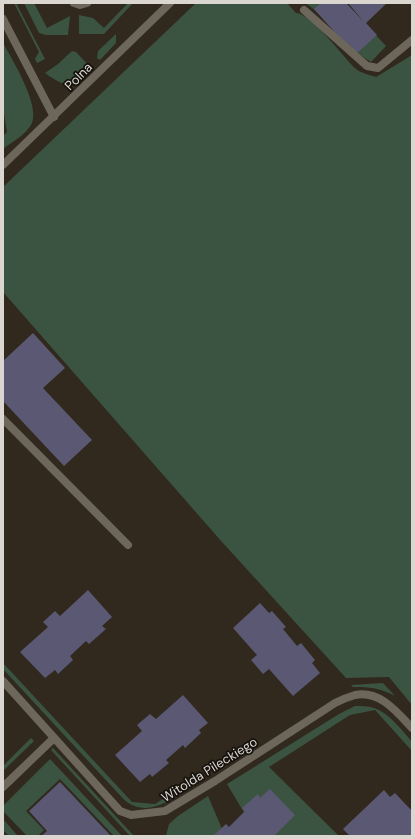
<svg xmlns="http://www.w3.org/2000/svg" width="415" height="839" font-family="'DM Sans',sans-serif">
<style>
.green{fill:#3b5441}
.building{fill:#5a5873}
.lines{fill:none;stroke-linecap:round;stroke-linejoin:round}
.lane{stroke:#6c665b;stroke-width:8}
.street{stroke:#6c665b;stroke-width:8}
.labels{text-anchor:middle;stroke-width:3.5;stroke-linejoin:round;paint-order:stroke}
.street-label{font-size:13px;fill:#dcd6d0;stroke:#16120d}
</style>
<rect width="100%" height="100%" fill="#31281e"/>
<g class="green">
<path d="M 14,3 L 16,3 L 45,59 L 37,63 L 35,59 L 39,52 Z"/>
<path d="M 24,3 L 34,3 L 47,28 L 70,16 L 68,35 L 46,35 L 39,33 Z"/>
<path d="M 128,3 L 133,3 L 104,34 L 79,34 L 79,15 L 93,18 L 104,28 Z"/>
<path d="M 196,3 L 287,3 L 296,13 C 311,13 343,57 356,69 C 361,73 370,75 376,77 L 412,55 L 412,705 L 389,677 L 346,678 L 222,542 L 3,292 L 3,187 Z"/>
<path d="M 305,3 L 346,3 L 386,46 L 371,62 C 345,46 330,19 305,3 Z"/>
<path d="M 116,34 L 116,43 L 100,60 L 97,58 L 98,51 Z"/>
<path d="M 3,43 C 12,59 42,108 31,125 C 25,135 12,142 3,149 L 3,136 L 7,132 L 3,108 Z"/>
<path d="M 72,51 L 76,52 L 91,68 C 71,87 69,90 45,73 L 58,64 Z"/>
<path d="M 3,663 L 132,802 L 155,804 L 196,778 L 197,782 C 178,795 151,819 127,802 C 123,799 119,794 116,791 L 3,669 Z"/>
<path d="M 383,683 L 395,696 C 380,688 371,687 353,687 L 351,685 Z"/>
<path d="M 355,706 C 362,706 368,706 374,708 C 388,712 403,731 412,742 L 412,751 L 375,710 L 350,715 L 269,767 L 339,836 L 258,836 L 227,784 L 339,714 Z"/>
<path d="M 31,738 L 34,741 L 3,771 L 3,766 Z"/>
<path d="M 53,748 L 134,836 L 130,836 L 51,750 Z"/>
<path d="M 50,759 L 122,836 L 114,836 L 60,779 L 26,811 L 44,830 L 38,836 L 27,836 L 3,811 L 3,806 Z"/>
<path d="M 208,796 L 225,836 L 166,836 L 169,824 L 178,816 Z"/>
<path d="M 3,819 L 18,836 L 9,836 L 3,830 Z"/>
</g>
<g class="building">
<path d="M 321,3 L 346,3 L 364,22 L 348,3 L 387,3 L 366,23 L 377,35 L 355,55 L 314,9 Z"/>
<path d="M 33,333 L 65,368 L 43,388 L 92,440 L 64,466 L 3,401 L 3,361 Z"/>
<path d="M 88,590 L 112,617 L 102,626 L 106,629 L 89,644 L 86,641 L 70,656 L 73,660 L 58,674 L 55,670 L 45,678 L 20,652 L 48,627 L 43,622 L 55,611 L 60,616 Z"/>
<path d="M 260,603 L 269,613 L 272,611 L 286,627 L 283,629 L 297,646 L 301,643 L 315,660 L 312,663 L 320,673 L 293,696 L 269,669 L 263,674 L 251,660 L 257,655 L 233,628 Z"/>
<path d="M 183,695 L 208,723 L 199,730 L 201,733 L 185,748 L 183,745 L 166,760 L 169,763 L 152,777 L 150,774 L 140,782 L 115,755 L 142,731 L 137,725 L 150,714 L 156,719 Z"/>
<path d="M 60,782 L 111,836 L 41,836 L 47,831 L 29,811 Z"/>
<path d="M 270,789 L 295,815 L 274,836 L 213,836 L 226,824 L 229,827 L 245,811 L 242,808 L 258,794 L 260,798 Z"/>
<path d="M 384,790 L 390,797 L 395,793 L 412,811 L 412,836 L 350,836 L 343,829 Z"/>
</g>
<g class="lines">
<g class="lane">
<path d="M 74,3 L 80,5 L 87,3"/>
<path d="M 3,419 L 128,545"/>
<path d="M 3,787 L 54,738"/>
</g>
<g class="street">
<path d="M 304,10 L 367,66 L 378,68 L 412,40"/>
<path d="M 3,19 L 54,117"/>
<path d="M 3,165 L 170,3"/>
<path d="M 3,681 L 120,811 L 131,815 L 165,811 L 215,781 L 335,703 C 341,700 348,697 355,695 C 380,690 397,712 412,728"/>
</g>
</g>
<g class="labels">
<g class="street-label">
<text transform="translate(78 76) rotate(-45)" y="5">Polna</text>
<text transform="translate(209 769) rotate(-32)" y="5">Witolda Pileckiego</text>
</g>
</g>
<rect width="415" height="839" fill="none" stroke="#dcd6d0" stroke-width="8"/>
</svg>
